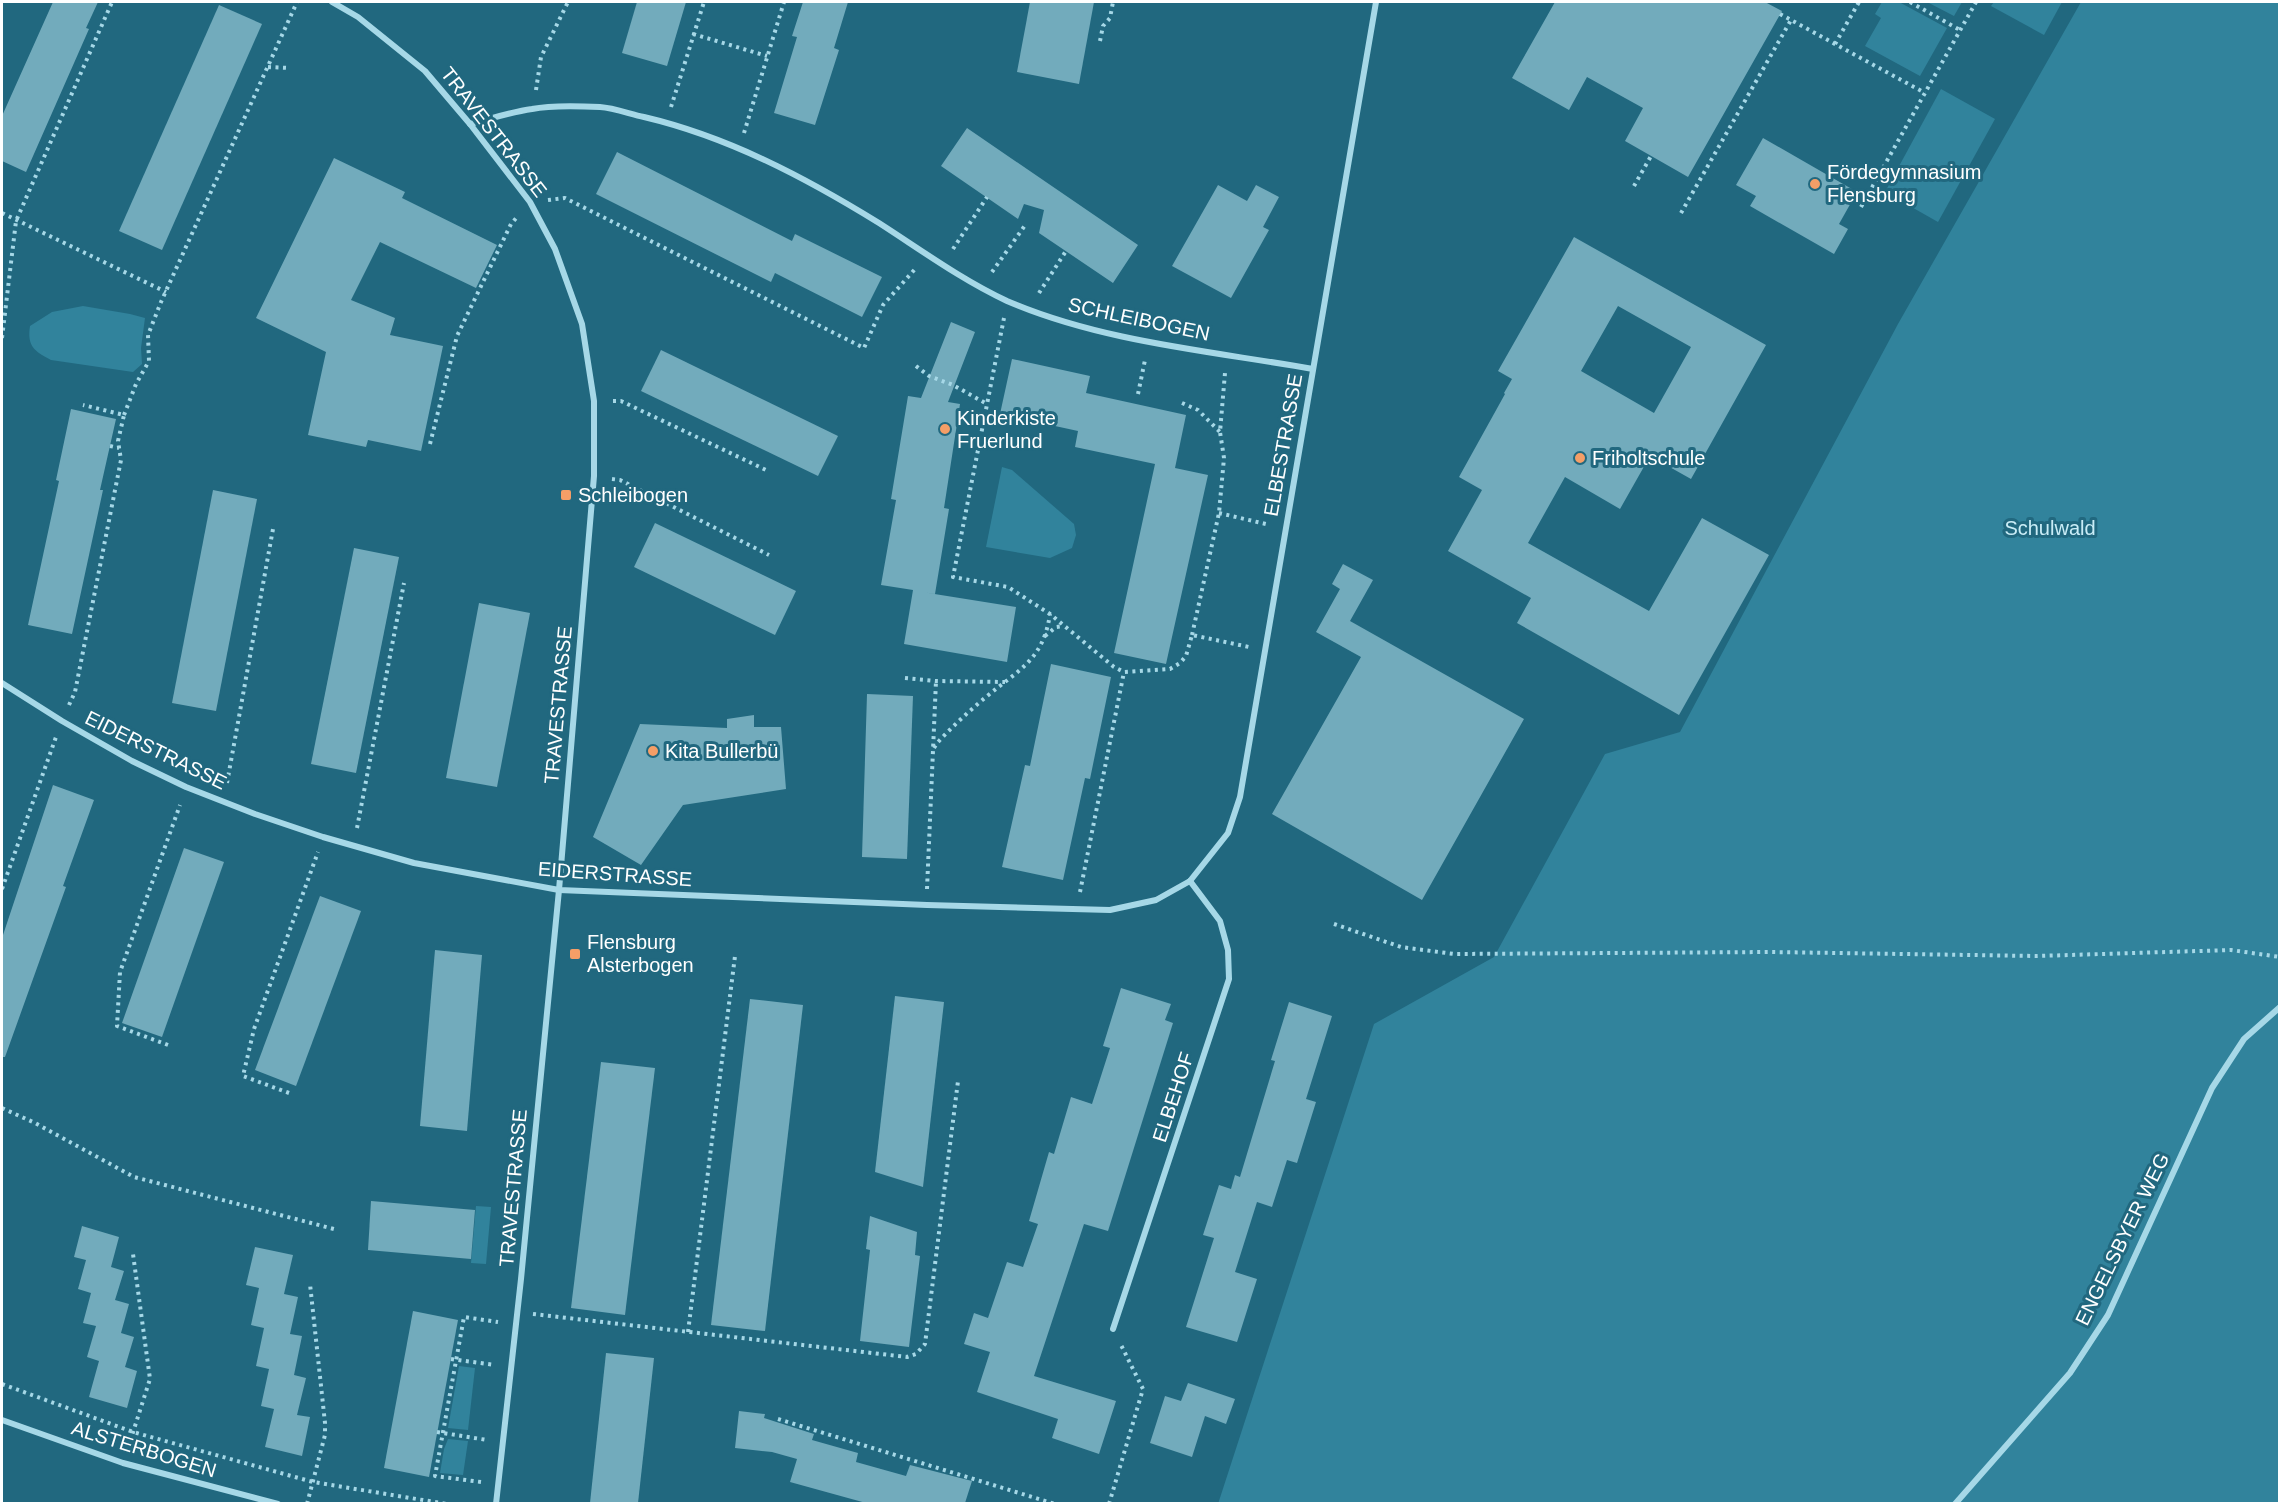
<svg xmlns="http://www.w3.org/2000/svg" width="2281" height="1505" font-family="Arial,sans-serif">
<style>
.green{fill:#31839c}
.building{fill:#72abbc;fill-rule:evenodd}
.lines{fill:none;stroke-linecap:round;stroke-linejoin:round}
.path{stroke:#a6d8e7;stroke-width:4;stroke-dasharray:3 4.5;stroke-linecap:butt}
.minor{stroke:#a6d8e7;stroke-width:6}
.poi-dot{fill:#f49e67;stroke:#21687f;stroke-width:2}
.labels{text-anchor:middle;stroke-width:6;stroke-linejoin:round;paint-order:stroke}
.street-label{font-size:20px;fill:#fff;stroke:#21687f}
.poi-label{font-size:20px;fill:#fff;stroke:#21687f;text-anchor:start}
.park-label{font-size:20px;fill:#c9ecf6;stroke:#21687f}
</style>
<rect width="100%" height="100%" fill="#21687f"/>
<g class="green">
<path d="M 1882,2 L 1899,2 L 1947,28 L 1920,76 L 1865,46 L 1881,18 L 1875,14 Z"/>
<path d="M 1927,2 L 1962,2 L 1954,16 Z"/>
<path d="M 1994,2 L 2062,2 L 2044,35 L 1991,6 Z"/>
<path d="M 2081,2 L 2279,2 L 2279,1503 L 1218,1504 L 1374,1024 L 1494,957 L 1605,754 L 1680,732 L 1898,324 Z"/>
<path d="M 1941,89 L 1995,119 L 1938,222 L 1885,192 Z"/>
<path d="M 83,306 L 130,314 L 145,318 L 141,348 L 142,364 L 133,372 L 51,360 C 34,351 27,346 30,326 L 52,312 Z"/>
<path d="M 1002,467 L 1012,470 L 1074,524 L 1076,535 L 1072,548 L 1050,558 L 986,547 Z"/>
<path d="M 476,1206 L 491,1207 L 486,1264 L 471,1263 Z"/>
<path d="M 459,1366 L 475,1368 L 468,1430 L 448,1428 Z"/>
<path d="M 448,1439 L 468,1441 L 463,1475 L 440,1473 L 444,1449 Z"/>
</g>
<g class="building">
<path d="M 53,2 L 98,2 L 86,28 L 89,29 L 26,172 L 2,161 L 2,116 Z"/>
<path d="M 637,2 L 686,2 L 667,66 L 622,53 Z"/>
<path d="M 803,2 L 848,2 L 834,48 L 839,50 L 815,125 L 774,113 L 797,37 L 792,36 Z"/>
<path d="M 1030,2 L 1094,2 L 1079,84 L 1017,72 Z"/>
<path d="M 1555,2 L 1765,2 L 1782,11 L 1688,177 L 1625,141 L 1643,108 L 1587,77 L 1569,110 L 1512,78 Z"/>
<path d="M 219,5 L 262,24 L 162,250 L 119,231 Z"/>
<path d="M 967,128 L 1138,245 L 1113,283 L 1039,233 L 1044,210 L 1024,204 L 1018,219 L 941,166 Z"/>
<path d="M 1763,138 L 1857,192 L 1839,224 L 1848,229 L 1834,254 L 1750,206 L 1756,196 L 1736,185 Z"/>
<path d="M 617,152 L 792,241 L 795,234 L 882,277 L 862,317 L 775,273 L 771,282 L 596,194 Z"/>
<path d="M 334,158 L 405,192 L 402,198 L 497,245 L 476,288 L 380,242 L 351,300 L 395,318 L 390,335 L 443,346 L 421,451 L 368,440 L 366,447 L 308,435 L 326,352 L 256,318 Z"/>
<path d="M 1218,185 L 1247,201 L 1256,185 L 1279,197 L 1263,227 L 1269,230 L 1231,298 L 1172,266 Z"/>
<path d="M 1574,237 L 1766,345 L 1691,479 L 1650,456 L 1620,509 L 1565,477 L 1528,543 L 1649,611 L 1702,518 L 1769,555 L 1679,715 L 1517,623 L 1531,598 L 1448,551 L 1482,490 L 1459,477 L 1505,394 L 1504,393 L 1512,379 L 1498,371 ZM 1618,306 L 1691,347 L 1654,413 L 1581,371 Z"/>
<path d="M 951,322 L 975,332 L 948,402 L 960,404 L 944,508 L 949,509 L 935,594 L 922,592 L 1016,607 L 1007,662 L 904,644 L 913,590 L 881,585 L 896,500 L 891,499 L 908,396 L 921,398 Z"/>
<path d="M 661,350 L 838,436 L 818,476 L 641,391 Z"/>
<path d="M 1012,359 L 1090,376 L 1086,393 L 1186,415 L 1175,468 L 1208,475 L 1166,664 L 1114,653 L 1155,464 L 1075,447 L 1078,431 L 1000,414 Z"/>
<path d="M 71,409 L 116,419 L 100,490 L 103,490 L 72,634 L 28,625 L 59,481 L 56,480 Z"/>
<path d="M 213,490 L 257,499 L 216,711 L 172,703 Z"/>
<path d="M 655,523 L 796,591 L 775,635 L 634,567 Z"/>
<path d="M 354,548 L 399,557 L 356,773 L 311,764 Z"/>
<path d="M 1343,564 L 1373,580 L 1350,621 L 1524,719 L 1422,900 L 1272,814 L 1361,657 L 1316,632 L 1340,589 L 1332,584 Z"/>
<path d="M 479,603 L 530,613 L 497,787 L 446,778 Z"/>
<path d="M 1051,664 L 1111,677 L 1090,779 L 1085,778 L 1063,880 L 1002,867 L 1025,765 L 1030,766 Z"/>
<path d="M 867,694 L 913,696 L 907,859 L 862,857 Z"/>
<path d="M 754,715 L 754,727 L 781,727 L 786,789 L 683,805 L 641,865 L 593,837 L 640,724 L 727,728 L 727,719 Z"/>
<path d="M 53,785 L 94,800 L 63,886 L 66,887 L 5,1057 L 2,1057 L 2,938 Z"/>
<path d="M 184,848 L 224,862 L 162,1037 L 122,1023 Z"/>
<path d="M 320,896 L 361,911 L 296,1086 L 255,1070 Z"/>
<path d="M 435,950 L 482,955 L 467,1131 L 420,1126 Z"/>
<path d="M 1121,988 L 1171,1004 L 1165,1020 L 1173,1023 L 1108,1231 L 1084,1224 L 1034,1376 L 1116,1401 L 1099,1454 L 1052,1438 L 1058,1419 L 977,1392 L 990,1352 L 964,1344 L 974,1313 L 988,1318 L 1007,1262 L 1023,1267 L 1038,1224 L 1029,1221 L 1049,1152 L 1054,1154 L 1071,1097 L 1092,1104 L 1110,1048 L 1103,1046 Z"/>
<path d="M 895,996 L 944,1002 L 923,1187 L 875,1172 Z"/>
<path d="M 750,999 L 803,1005 L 765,1331 L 711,1325 Z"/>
<path d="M 1289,1002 L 1332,1016 L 1306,1099 L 1316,1102 L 1297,1163 L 1287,1160 L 1272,1207 L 1257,1202 L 1235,1272 L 1257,1279 L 1237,1342 L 1186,1327 L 1214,1238 L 1203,1235 L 1219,1185 L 1231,1189 L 1235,1175 L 1240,1177 L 1275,1061 L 1271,1060 Z"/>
<path d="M 601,1062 L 655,1068 L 625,1315 L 571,1308 Z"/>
<path d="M 371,1201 L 475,1210 L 471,1259 L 368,1250 Z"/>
<path d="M 870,1216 L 917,1232 L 915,1255 L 920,1256 L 909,1347 L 860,1341 L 870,1250 L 866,1249 Z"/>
<path d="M 82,1226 L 119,1237 L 111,1267 L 124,1271 L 115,1300 L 129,1304 L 121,1333 L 134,1337 L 125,1367 L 137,1371 L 127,1408 L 89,1397 L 99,1361 L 87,1357 L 96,1326 L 83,1323 L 91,1293 L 78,1289 L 86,1260 L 74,1257 Z"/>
<path d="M 255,1247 L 293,1255 L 284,1294 L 298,1297 L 290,1334 L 302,1336 L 294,1375 L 306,1378 L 297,1415 L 310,1417 L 302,1456 L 265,1447 L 274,1409 L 261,1406 L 269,1369 L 256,1366 L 264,1328 L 251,1325 L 259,1288 L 246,1285 Z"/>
<path d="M 413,1311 L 458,1320 L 429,1477 L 384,1468 Z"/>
<path d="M 606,1353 L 654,1358 L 638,1503 L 590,1503 Z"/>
<path d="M 1188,1383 L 1235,1399 L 1226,1424 L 1205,1416 L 1192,1457 L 1150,1443 L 1165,1396 L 1181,1401 Z"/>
<path d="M 739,1411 L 765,1414 L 764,1418 L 814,1434 L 812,1440 L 858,1453 L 856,1462 L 906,1476 L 910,1465 L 972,1481 L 965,1503 L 866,1503 L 790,1482 L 797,1459 L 772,1452 L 735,1448 Z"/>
</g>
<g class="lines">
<g class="path">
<path d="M 1910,2 L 1960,30"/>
<path d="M 1780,14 L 1925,93"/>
<path d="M 693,34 L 767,56"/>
<path d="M 1100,41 L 1103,26 L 1110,18 L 1113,2"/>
<path d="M 1835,44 L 1859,2"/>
<path d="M 268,67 L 289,68"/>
<path d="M 536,90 L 541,57 L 568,2"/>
<path d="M 671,107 L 704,2"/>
<path d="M 744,133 L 784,2"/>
<path d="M 1634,186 L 1651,156"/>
<path d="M 548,200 L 565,198 L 864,348 L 883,305 L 916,268"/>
<path d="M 1861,207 L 1976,2"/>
<path d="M 2,213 L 166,292"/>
<path d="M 1681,213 L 1791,20"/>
<path d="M 953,249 L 987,197"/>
<path d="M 992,272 L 1026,224"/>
<path d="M 1039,293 L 1066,251"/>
<path d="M 1004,318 L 953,577 L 1008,587 L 1050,614 L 1114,667 L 1124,672 L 1170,669 L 1180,663 L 1186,656 L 1192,635 L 1249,647"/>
<path d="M 2,338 L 16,221 L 112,2"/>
<path d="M 916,366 L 929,376 L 953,385 L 987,404"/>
<path d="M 1138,394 L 1145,360"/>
<path d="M 613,401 L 621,401 L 766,470"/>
<path d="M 1182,403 L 1198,410 L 1220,432"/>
<path d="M 124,415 L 136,384 L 149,361 L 148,335 L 161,302 L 297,2"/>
<path d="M 430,444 L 457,336 L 511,224 L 517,217"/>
<path d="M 110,446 L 119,448"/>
<path d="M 612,479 L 620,480 L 769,555"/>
<path d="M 1219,513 L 1270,525"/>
<path d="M 1192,635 L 1219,513 L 1224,458 L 1220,432 L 1225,373"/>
<path d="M 1045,636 L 1056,627 L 1064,626"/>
<path d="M 905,678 L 936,681 L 1005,682"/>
<path d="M 69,705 L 75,692 L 121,460 L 118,441 L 124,415 L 83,405"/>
<path d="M 934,748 L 938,742 C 953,726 969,711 986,697 C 1018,670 1043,661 1050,614"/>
<path d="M 227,783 L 273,529"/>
<path d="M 357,828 L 404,583"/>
<path d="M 2,889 L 56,737"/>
<path d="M 927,889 L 936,681"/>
<path d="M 1080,892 L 1124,672"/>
<path d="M 1334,924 L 1401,947 L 1454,954 L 1770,952 L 2037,956 L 2231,950 L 2280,957"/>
<path d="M 168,1045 L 117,1026 L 120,972 L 180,805"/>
<path d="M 289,1093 L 243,1076 L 254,1029 L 318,852"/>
<path d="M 2,1108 L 35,1123 L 134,1177 L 334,1229"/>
<path d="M 533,1314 L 907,1357 L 916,1354 L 925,1344 L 958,1081"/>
<path d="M 688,1332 L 735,956"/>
<path d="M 451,1359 L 495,1365"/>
<path d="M 2,1384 L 133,1432 L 313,1482 L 447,1504"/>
<path d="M 778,1419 L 1055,1504"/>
<path d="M 437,1432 L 487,1440"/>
<path d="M 128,1448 L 150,1379 L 133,1254"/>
<path d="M 481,1482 L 435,1476 L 464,1317 L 498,1322"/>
<path d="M 307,1504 L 325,1435 L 325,1423 L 310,1284"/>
<path d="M 1109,1504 L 1143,1389 L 1120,1343"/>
</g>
<g class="minor">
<path d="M 332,2 L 358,17 L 425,71 L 470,124 L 530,202 L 555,249 L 582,324 L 594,401 L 594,476 L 559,890 L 521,1279 L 496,1504"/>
<path d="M 470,124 C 490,119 511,112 532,109 C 551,105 580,106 600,107 C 614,108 630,114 644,117 C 729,137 806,178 879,223 C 921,250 962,280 1007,301 C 1102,342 1211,351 1313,369"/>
<path d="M 2,683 L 62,721 L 132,761 L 186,787 L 255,814 L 323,837 L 414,863 L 559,890 L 927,905 L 1110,910 L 1156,900 L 1190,881 L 1228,833 L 1240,797 L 1376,2"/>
<path d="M 1113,1329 L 1229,979 L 1228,950 L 1220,921 L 1190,881"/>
<path d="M 2,1420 L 123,1463 L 278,1504"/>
<path d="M 1955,1504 L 2070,1373 L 2108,1315 L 2212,1088 L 2244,1039 L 2280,1007"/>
</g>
</g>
<g class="poi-dot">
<circle cx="1815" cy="184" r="6"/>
<circle cx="945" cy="429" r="6"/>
<circle cx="1580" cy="458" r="6"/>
<rect x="560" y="489" width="12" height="12" rx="3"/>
<circle cx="653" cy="751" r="6"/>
<rect x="569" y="948" width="12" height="12" rx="3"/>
</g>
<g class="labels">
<g class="street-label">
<text transform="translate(494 132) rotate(52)" y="7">TRAVESTRASSE</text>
<text transform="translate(1139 319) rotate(12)" y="7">SCHLEIBOGEN</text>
<text transform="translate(1283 445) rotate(-80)" y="7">ELBESTRASSE</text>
<text transform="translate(558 705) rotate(-85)" y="7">TRAVESTRASSE</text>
<text transform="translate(156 750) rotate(26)" y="7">EIDERSTRASSE</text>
<text transform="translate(615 874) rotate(4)" y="7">EIDERSTRASSE</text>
<text transform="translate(1173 1097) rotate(-72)" y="7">ELBEHOF</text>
<text transform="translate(513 1188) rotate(-85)" y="7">TRAVESTRASSE</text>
<text transform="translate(2122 1239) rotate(-64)" y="7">ENGELSBYER WEG</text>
<text transform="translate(144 1449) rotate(17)" y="7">ALSTERBOGEN</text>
</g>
<g class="poi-label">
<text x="1827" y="179">Fördegymnasium<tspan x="1827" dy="23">Flensburg</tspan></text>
<text x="957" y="425">Kinderkiste<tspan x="957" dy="23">Fruerlund</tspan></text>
<text x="1592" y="465">Friholtschule</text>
<text x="578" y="502">Schleibogen</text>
<text x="665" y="758">Kita Bullerbü</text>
<text x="587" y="949">Flensburg<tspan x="587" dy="23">Alsterbogen</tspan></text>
</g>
<g class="park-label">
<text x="2050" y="535">Schulwald</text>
</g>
</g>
<rect width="2281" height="1505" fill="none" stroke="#ffffff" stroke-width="6"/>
</svg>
